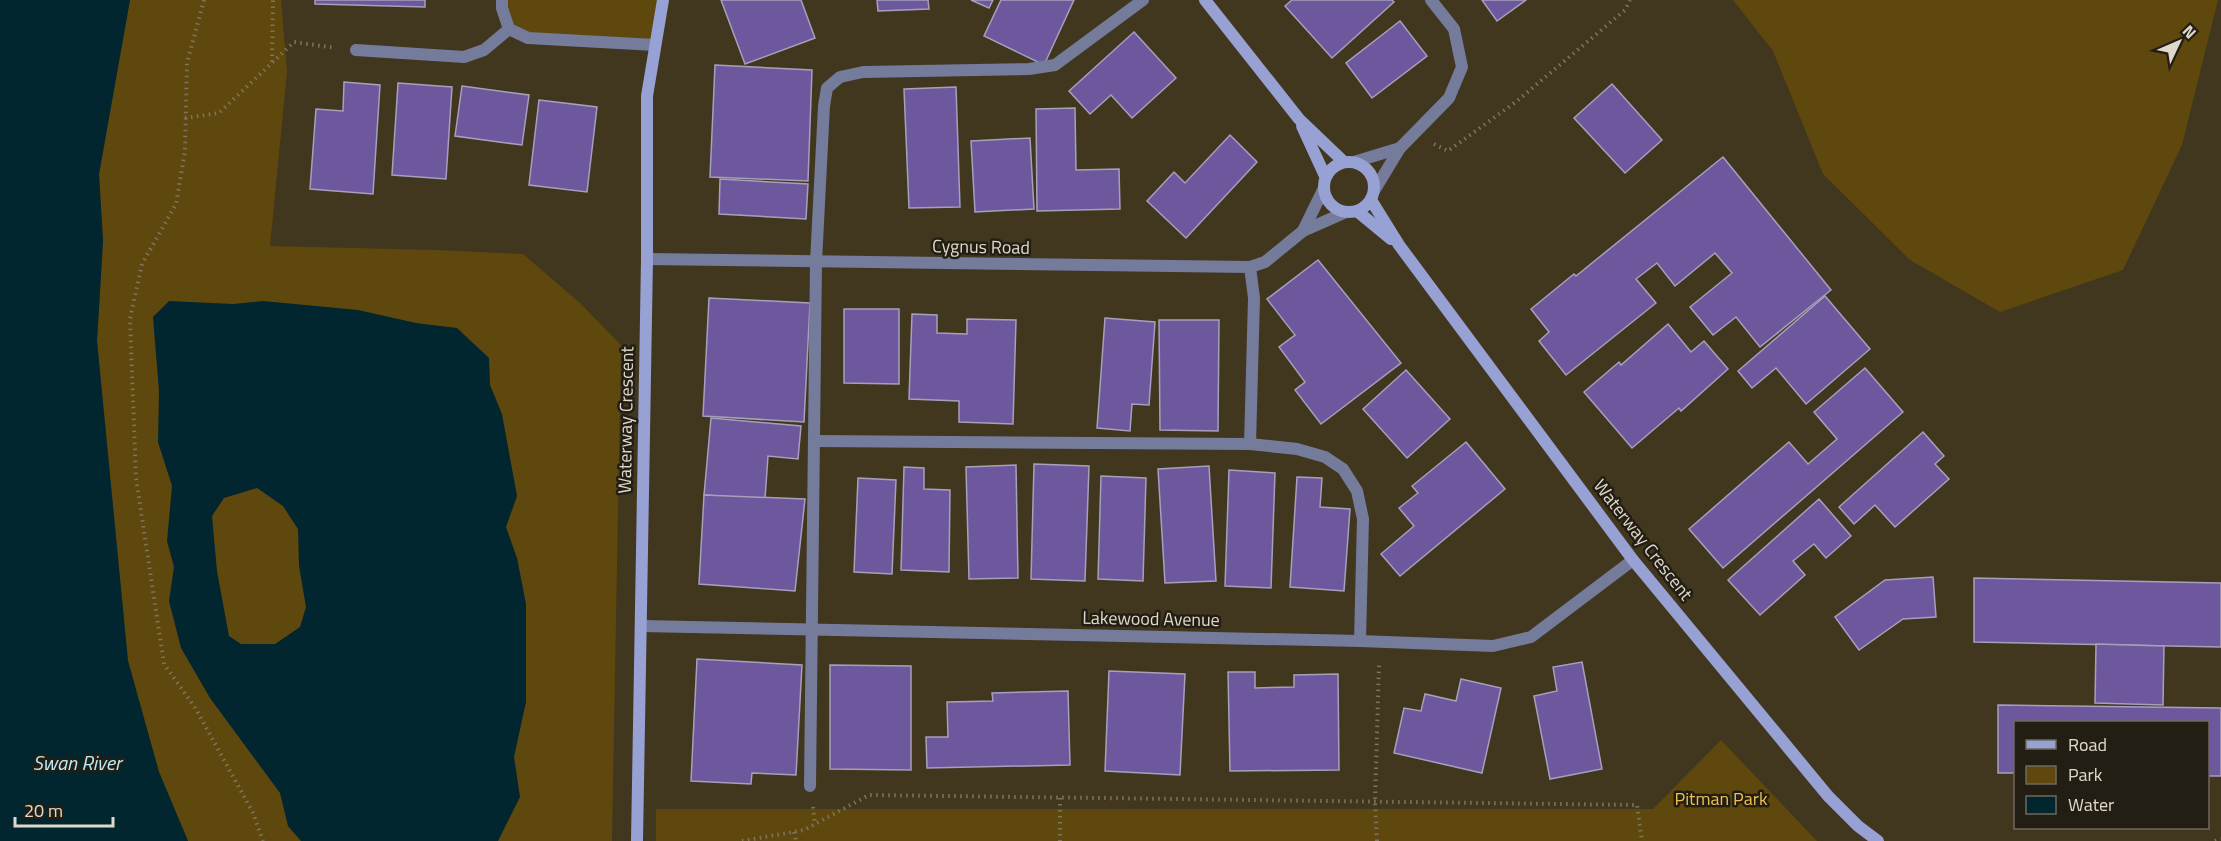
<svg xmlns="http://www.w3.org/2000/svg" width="2221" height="841" font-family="'Titillium Web',sans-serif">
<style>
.green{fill:#5f480d}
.water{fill:#02262f;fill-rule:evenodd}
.building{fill:#6d589d;stroke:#a6a0bc;stroke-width:1.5}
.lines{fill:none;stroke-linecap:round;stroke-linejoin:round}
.path{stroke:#7e7460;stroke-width:4;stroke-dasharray:1.5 4.5;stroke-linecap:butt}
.lane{stroke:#757c9b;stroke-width:12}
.street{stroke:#757c9b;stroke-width:12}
.secondary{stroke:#97a1d3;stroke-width:12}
.labels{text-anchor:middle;stroke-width:5;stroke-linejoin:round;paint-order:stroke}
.street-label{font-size:18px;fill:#e0d9cb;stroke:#231e14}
.park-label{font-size:18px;fill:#efc051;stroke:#231e14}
.water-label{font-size:20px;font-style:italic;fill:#baecfb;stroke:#231e14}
</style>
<rect width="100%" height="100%" fill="#41361e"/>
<g class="green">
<path d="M 130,0 L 281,0 L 287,72 L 270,246 L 436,250 L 523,254 L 580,303 L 621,345 L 612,841 L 188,841 L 159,772 L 128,661 L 97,341 L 103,241 L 99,174 Z"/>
<path d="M 502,0 L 663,0 L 655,45 L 528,38 L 509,29 Z"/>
<path d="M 1733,0 L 2218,0 L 2182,145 L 2123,270 L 2000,312 L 1910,260 L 1823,174 L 1773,51 Z"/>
<path d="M 1721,740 L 1817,841 L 656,841 L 656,809 L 1653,809 Z"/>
</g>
<g class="water">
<path d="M 0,0 L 130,0 L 99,174 L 103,241 L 97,341 L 128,661 L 159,772 L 188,841 L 0,841 Z"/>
<path d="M 169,301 L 233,304 L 263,301 L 358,310 L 416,323 L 457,328 L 489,358 L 490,385 L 502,414 L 517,496 L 506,527 L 517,558 L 526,604 L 526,702 L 514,757 L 520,797 L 498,841 L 301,841 L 288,826 L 280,793 L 210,698 L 181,648 L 169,601 L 174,567 L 167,541 L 172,486 L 158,442 L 159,391 L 153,317 ZM 257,488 L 283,506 L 298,529 L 299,566 L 306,607 L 300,627 L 275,644 L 241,644 L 229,636 L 217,571 L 212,516 L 224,498 Z"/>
</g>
<g class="building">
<path d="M 315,0 L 425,0 L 425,7 L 315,4 Z"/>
<path d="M 721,0 L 801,0 L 815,38 L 745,64 Z"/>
<path d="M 877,0 L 928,0 L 929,9 L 878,11 Z"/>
<path d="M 971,0 L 993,0 L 989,8 Z"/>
<path d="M 1001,0 L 1074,0 L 1044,65 L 984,36 Z"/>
<path d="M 1292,0 L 1392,0 L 1394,2 L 1332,58 L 1285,6 Z"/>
<path d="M 1482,0 L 1526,0 L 1497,21 Z"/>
<path d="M 1400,21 L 1427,56 L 1372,98 L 1346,63 Z"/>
<path d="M 1134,32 L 1176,78 L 1132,118 L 1111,95 L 1090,114 L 1069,91 Z"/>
<path d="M 715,65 L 812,70 L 808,181 L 710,177 Z"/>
<path d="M 344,82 L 380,85 L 373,194 L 310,189 L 316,109 L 343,111 Z"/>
<path d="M 398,83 L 452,87 L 446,179 L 392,175 Z"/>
<path d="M 1612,84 L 1662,140 L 1625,173 L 1574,118 Z"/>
<path d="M 462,86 L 529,95 L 522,145 L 455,136 Z"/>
<path d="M 956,87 L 960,207 L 909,208 L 904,89 Z"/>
<path d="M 539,100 L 597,107 L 587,192 L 529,185 Z"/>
<path d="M 1075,108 L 1076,170 L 1119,169 L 1120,209 L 1037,211 L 1036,109 Z"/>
<path d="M 1230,135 L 1257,162 L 1186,238 L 1147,201 L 1174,172 L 1185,183 Z"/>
<path d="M 1030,138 L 1034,209 L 975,212 L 971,141 Z"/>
<path d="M 1723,157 L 1831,290 L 1760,347 L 1736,317 L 1713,335 L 1690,307 L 1732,273 L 1715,253 L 1675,286 L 1657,263 L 1636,279 L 1656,303 L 1566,375 L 1539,341 L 1549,332 L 1531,309 L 1574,274 L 1576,276 Z"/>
<path d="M 720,179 L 808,184 L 806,219 L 719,214 Z"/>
<path d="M 1318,260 L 1401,363 L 1321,424 L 1295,390 L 1305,382 L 1279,347 L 1295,335 L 1267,299 Z"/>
<path d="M 1825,296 L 1870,349 L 1806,404 L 1776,368 L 1752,388 L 1738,371 Z"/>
<path d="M 709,298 L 810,303 L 804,422 L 703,416 Z"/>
<path d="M 844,309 L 899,309 L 899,384 L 844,383 Z"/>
<path d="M 912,314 L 937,315 L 937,333 L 967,334 L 967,319 L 1016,320 L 1013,424 L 959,422 L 959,401 L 909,399 Z"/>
<path d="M 1105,318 L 1155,322 L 1149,405 L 1132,404 L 1130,431 L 1097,428 Z"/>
<path d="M 1159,320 L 1219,320 L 1218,431 L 1160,430 Z"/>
<path d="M 1668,324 L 1691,352 L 1704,341 L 1728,369 L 1681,411 L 1679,408 L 1632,448 L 1584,392 L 1619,362 L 1621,365 Z"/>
<path d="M 1865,368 L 1903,412 L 1723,568 L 1689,529 L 1789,442 L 1808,464 L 1837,439 L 1814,412 Z"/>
<path d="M 1406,370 L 1450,419 L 1407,458 L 1363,409 Z"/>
<path d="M 711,418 L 801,426 L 798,459 L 768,456 L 765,499 L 704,495 Z"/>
<path d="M 1923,432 L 1944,456 L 1935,464 L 1949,479 L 1895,527 L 1875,505 L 1854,524 L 1839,507 Z"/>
<path d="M 1466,442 L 1505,489 L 1400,576 L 1381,554 L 1414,526 L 1399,508 L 1418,493 L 1412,486 Z"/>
<path d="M 1034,464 L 1089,466 L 1085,581 L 1031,579 Z"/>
<path d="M 1016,465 L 1018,578 L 969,579 L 966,467 Z"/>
<path d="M 1209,466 L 1216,581 L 1165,583 L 1158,469 Z"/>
<path d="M 904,467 L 924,468 L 924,489 L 950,490 L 949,572 L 901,570 Z"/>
<path d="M 1229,470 L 1275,473 L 1271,588 L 1225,586 Z"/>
<path d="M 1101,476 L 1146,478 L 1143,581 L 1098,579 Z"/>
<path d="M 1297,477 L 1322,478 L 1320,507 L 1350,509 L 1344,591 L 1290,587 Z"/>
<path d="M 858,478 L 896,480 L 892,574 L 854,572 Z"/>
<path d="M 704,495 L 805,499 L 795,591 L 699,584 Z"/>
<path d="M 1819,499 L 1851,536 L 1826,558 L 1814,544 L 1793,561 L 1805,575 L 1760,615 L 1728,580 Z"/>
<path d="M 1933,577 L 1936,617 L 1903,619 L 1859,650 L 1835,617 L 1885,580 Z"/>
<path d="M 1974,578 L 2221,583 L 2221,647 L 1974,642 Z"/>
<path d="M 2096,644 L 2164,646 L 2163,705 L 2095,703 Z"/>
<path d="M 697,659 L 802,665 L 796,775 L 752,773 L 751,784 L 691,781 Z"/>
<path d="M 1582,662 L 1602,769 L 1550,779 L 1534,696 L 1557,691 L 1553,667 Z"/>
<path d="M 830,665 L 911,666 L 911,770 L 830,769 Z"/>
<path d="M 1109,671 L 1185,674 L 1180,775 L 1105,771 Z"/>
<path d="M 1228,672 L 1255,672 L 1255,688 L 1294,687 L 1294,675 L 1338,674 L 1339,770 L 1230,771 Z"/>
<path d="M 1461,679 L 1501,688 L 1482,773 L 1394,753 L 1404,708 L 1421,711 L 1425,694 L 1456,701 Z"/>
<path d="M 1068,691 L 1070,765 L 927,768 L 926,737 L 948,737 L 947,702 L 993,701 L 992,693 Z"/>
<path d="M 1998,705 L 2221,708 L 2221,776 L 2208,776 L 2208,722 L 2016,722 L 2016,773 L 1998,773 Z"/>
</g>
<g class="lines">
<g class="path">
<path d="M 204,0 L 187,63 L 185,151 L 176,204 L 142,264 L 130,319 L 136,478 L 164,664 L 196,709 L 253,813 L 263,841"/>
<path d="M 272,62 L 273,0"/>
<path d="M 185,118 L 219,113 L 294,42 L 336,48"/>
<path d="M 1434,144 L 1448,151 L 1517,101 L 1625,10 L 1630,0"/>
<path d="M 1060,798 L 1060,841"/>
<path d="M 813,807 L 815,824"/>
<path d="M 794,832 L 796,841"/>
<path d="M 742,841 L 804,830 L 869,795 L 1637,805 L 1642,841"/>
<path d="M 1377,841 L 1375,802 L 1379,664"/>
<path d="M 2215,841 L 2221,839"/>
</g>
<g class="lane">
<path d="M 356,50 L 464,57 L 484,50 L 509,29"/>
<path d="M 815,441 L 1250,444 L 1297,449 L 1325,457 L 1343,469 L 1357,491 L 1363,519 L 1360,641"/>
<path d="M 1250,444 L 1254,298 L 1250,267"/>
<path d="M 810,786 L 816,262 L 824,106 L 827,88 L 840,77 L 863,72 L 1029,69 L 1055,65 L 1143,0"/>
</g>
<g class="street">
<path d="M 502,0 L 502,8 L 509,29 L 528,38 L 655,45"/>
<path d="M 1354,162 L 1400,148"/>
<path d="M 1374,191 L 1400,148 L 1449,98 L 1462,67 L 1454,29 L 1431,0"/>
<path d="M 1303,231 L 1323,190"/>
<path d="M 647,259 L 1250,267 L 1265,262 L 1303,231 L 1346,212"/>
<path d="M 641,626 L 1360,641 L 1493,646 L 1531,637 L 1633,560"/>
</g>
<g class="secondary">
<path d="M 1205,0 L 1299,119 L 1344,162"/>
<path d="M 1302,126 L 1325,176"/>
<circle cx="1349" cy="187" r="25"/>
<path d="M 1371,200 L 1399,245 L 1633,560 L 1828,796 L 1858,826 L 1878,841"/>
<path d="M 1357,211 L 1391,239"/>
<path d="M 637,841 L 647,259 L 647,96 L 663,0"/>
</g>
</g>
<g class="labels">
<g class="street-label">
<text transform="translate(981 247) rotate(1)" y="6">Cygnus Road</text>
<text transform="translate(626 420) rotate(-89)" y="6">Waterway Crescent</text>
<text transform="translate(1643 540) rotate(52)" y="6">Waterway Crescent</text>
<text transform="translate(1151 619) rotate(1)" y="6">Lakewood Avenue</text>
</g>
<g class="park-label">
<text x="1721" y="805">Pitman Park</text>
</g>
<g class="water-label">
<text x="77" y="770">Swan River</text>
</g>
</g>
<rect x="2014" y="721" width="195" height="108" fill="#231e14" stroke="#6f695d" stroke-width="1.5"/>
<rect x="2026" y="740" width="30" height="9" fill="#97a1d3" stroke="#6f695d" stroke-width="1.5"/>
<text x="2068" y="751" font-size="18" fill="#e0d9cb">Road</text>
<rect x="2026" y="766" width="30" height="18" fill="#5f480d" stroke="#6f695d" stroke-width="1.5"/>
<text x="2068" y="781" font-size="18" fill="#e0d9cb">Park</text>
<rect x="2026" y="796" width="30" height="18" fill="#02262f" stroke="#6f695d" stroke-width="1.5"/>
<text x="2068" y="811" font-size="18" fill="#e0d9cb">Water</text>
<g transform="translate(2179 42) rotate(46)" stroke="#231e14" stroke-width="4.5" paint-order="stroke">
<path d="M0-4.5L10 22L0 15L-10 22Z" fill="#e0d9cb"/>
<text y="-9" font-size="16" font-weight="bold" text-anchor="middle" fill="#e0d9cb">N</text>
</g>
<path d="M15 817v9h98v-9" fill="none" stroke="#e0d9cb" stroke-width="3"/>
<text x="24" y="817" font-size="18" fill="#e0d9cb" stroke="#231e14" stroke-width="4.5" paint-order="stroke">20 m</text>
</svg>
